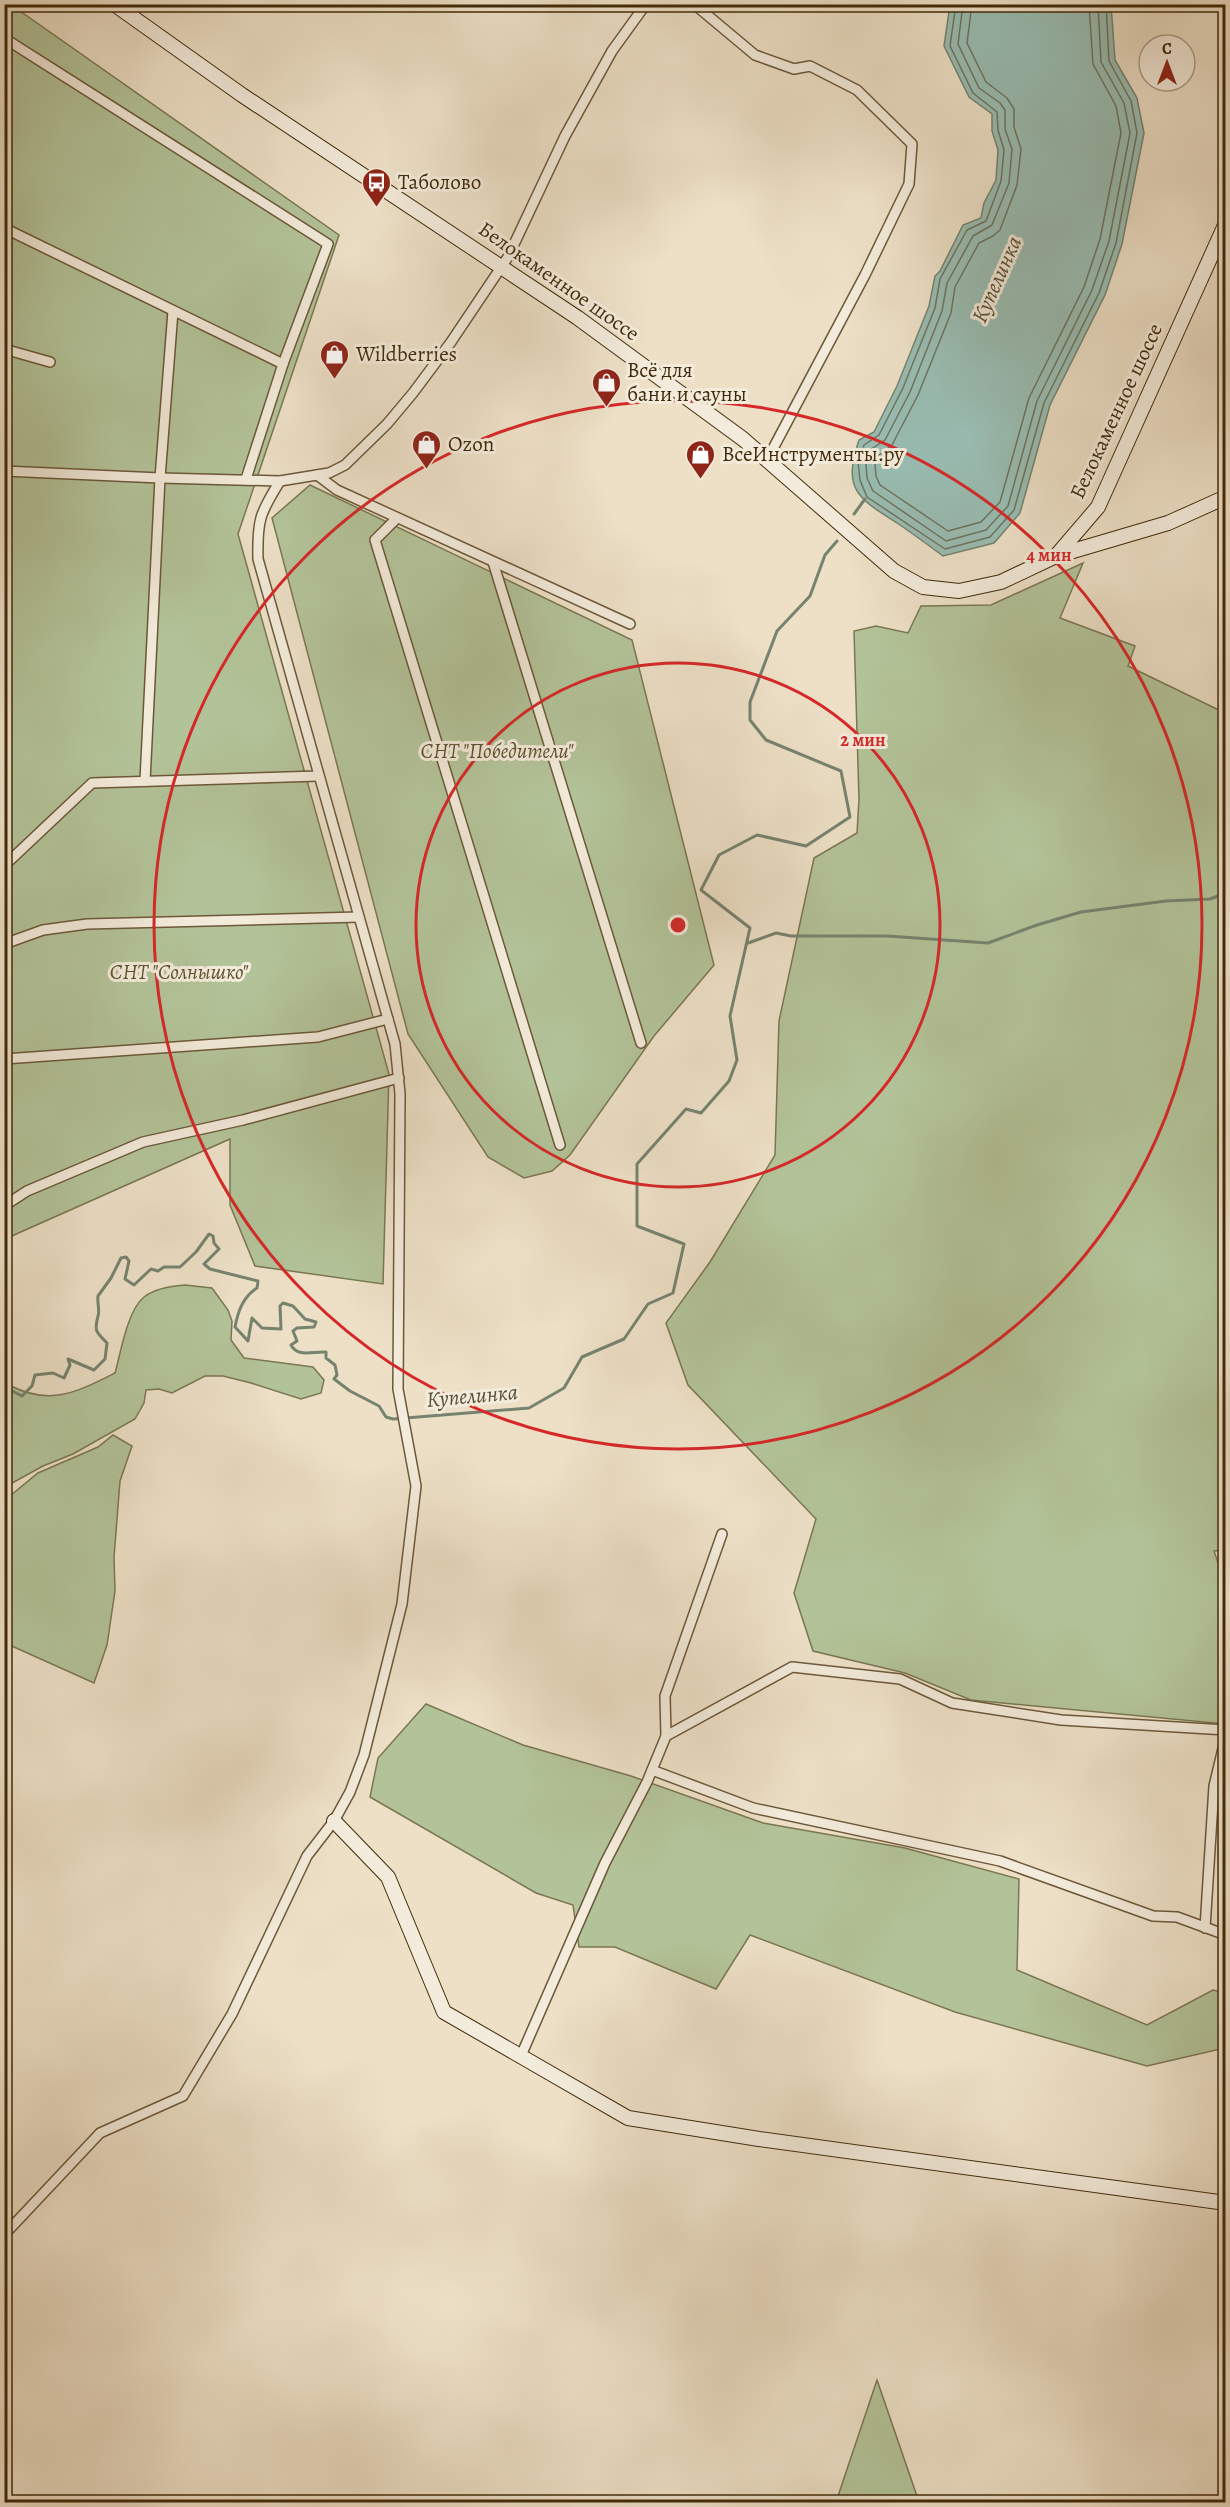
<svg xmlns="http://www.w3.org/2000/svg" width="1230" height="2507" font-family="Alegreya,serif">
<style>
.green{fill:#b3c399;stroke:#7a7752;stroke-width:1.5}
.water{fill:#99bdb3;stroke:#76836f;stroke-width:1.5}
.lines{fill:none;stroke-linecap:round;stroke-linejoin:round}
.shore{stroke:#6d745e;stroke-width:1.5}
.stream{stroke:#76836f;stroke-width:3}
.street-casing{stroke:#6c5839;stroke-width:12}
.secondary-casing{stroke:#412b0a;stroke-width:16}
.street{stroke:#f3ebdb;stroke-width:9}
.secondary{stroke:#f3ebdb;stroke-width:14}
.ring{fill:none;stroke:#d62828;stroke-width:3}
.labels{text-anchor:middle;stroke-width:6;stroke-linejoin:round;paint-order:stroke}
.poi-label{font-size:21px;fill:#412b0a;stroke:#f3ebdb;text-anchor:start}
.street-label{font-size:21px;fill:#412b0a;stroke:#f3ebdb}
.park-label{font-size:21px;font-style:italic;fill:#5e512e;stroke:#f3ebdb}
.water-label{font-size:22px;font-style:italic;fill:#575034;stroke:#f3ebdb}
.centre{fill:#d62828;stroke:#f3ebdb;stroke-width:3}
.ring-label{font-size:18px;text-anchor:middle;font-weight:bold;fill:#d62828;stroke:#f3ebdb;stroke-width:6;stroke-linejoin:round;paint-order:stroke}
</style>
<rect width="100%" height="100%" fill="#ede0c7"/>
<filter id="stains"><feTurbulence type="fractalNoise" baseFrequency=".00333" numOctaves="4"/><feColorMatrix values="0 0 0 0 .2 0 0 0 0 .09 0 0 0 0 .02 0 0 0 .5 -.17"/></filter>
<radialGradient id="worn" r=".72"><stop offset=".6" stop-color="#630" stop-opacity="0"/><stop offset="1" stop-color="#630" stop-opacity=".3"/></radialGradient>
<g class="green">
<path d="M 10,4 L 339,235 L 238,534 L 389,1074 L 383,1284 L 255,1266 L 230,1205 L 230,1139 L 5,1239 L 4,5 Z"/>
<path d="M 310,485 L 632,640 L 714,965 L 654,1036 L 570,1155 L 552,1171 L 524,1178 L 488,1157 L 408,1034 L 272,518 Z"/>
<path d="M 1083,563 L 1060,618 L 1135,646 L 1128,666 L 1225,713 L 1226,1550 L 1214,1551 L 1225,1583 L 1225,1724 L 971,1700 L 905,1673 L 813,1651 L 794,1593 L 816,1519 L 688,1385 L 666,1323 L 710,1262 L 775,1155 L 779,1021 L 814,858 L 857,833 L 859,799 L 854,631 L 876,626 L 908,633 L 921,606 L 991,605 Z"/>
<path d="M 185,1285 L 212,1288 L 228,1310 L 232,1321 L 231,1340 L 244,1358 L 313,1367 L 324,1380 L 321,1393 L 301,1399 L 251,1383 L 223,1376 L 205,1376 L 172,1393 L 159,1389 L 146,1390 L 144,1403 L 135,1419 L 73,1454 L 43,1466 L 5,1487 L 5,1387 L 11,1386 C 51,1406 77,1392 115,1373 C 121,1352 127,1311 144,1297 C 155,1288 172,1286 185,1285 Z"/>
<path d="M 113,1435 L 132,1446 L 120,1481 L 114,1557 L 115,1591 L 107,1645 L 94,1683 L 5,1643 L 5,1500 L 38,1473 L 98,1447 Z"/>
<path d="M 426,1704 L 523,1745 L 631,1776 L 763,1823 L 905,1848 L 1019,1879 L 1017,1970 L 1147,2025 L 1213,1990 L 1225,1993 L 1225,2048 L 1147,2066 L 955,2012 L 750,1935 L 716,1989 L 615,1947 L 579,1947 L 573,1905 L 536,1893 L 370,1797 L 378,1758 Z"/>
<path d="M 877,2380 L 919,2502 L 836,2502 Z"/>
</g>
<path class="water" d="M 950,5 L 1111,5 L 1115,60 L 1137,98 L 1144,133 L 1122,244 L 1105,295 L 1050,405 L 1020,513 L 994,543 L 943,556 C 928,545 912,533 897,523 C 858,498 842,490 859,440 L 874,432 L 897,386 L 929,306 L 935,276 L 940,271 L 963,225 L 981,218 L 984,203 L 996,180 L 998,150 L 992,131 L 992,114 L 969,97 L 944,46 Z"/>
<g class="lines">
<g class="shore">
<path d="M 956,4 L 950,46 L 973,93 L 997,112 L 998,130 L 1004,150 L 1001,181 L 986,221 L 967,230 L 940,279 L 935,308 L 903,388 L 879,435 L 864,445 L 858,462 L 860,480 L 867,497 L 945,549 L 990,537 L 1014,510 L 1044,403 L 1099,293 L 1116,243 L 1137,133 L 1131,101 L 1109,61 L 1106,4"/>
<path d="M 963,4 L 958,44 L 979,88 L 1000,103 L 1005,110 L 1005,129 L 1012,149 L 1009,183 L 992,225 L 973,236 L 947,283 L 942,311 L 910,392 L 885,440 L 870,450 L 866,464 L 867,478 L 873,491 L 946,541 L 986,530 L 1008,506 L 1037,401 L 1092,290 L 1109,241 L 1130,133 L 1124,103 L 1101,62 L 1098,4"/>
<path d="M 972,4 L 967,43 L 986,82 L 1007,98 L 1014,109 L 1014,127 L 1021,149 L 1017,185 L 1000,230 L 993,236 L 979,243 L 955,287 L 951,313 L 918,395 L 892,445 L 878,456 L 875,464 L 876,476 L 880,485 L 948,531 L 981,522 L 1000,502 L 1029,398 L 1084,287 L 1100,239 L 1121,133 L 1116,106 L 1093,64 L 1089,4"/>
</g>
<g class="stream">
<path d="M 854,514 L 865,499"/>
<path d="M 748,943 L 776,933 L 791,936 L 887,936 L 988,943 L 1037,925 L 1081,912 L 1166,901 L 1210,899 L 1226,893"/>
<path d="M 4,1387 L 22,1396 L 32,1386 L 35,1375 L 53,1373 L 64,1378 L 70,1365 L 68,1359 L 94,1370 L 105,1359 L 107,1343 C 96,1332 94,1331 98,1316 C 100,1312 97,1302 98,1296 L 111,1278 L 121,1258 L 126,1257 L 129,1261 L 125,1279 L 134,1285 L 151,1269 L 158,1271 L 164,1267 L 180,1267 L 196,1252 L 209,1234 L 213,1236 L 214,1243 L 219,1249 L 204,1264 L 210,1269 L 258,1281 L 257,1288 C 243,1297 238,1311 235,1327 L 248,1341 L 252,1318 L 262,1328 L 281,1329 L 280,1306 L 283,1303 L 293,1306 L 305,1319 L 316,1322 L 314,1327 L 297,1328 L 293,1331 L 297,1341 L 291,1345 C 298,1358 313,1351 326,1352 L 326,1358 L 335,1365 L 337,1375 L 334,1379 L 350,1391 L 379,1406 L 386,1417 L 393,1419 L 529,1408 L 564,1388 L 582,1357 L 624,1339 L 648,1304 L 673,1293 L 684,1244 L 637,1226 L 637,1164 L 686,1109 L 701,1113 L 729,1081 L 737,1060 L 730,1016 L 750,928 L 701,890 L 719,855 L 757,835 L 806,846 L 850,817 L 841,771 L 766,740 L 750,720 L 750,702 L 777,631 L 810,596 L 825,555 L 837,541"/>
</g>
<defs>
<g id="street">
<path d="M 694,4 L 755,55 L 794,69 L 810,66 L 857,90 L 912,144 L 909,184 L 865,275 L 767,460"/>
<path d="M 4,38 L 328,244 L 283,364 L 246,479"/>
<path d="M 4,228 L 283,364"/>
<path d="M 4,349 L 50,362"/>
<path d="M 4,471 L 160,478 L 280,481"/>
<path d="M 317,475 L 337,490 L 630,624"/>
<path d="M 397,518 L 375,540 L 560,1145"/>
<path d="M 493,562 L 641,1043"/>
<path d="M 145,781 L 160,478 L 173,311"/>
<path d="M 4,866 L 92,783 L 319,776"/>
<path d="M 4,944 L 43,930 L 87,924 L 359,917"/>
<path d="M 4,1059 L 318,1037 L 388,1019"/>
<path d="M 4,1206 L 27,1191 L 143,1142 L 243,1120 L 399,1078"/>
<path d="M 666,1736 L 665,1696 L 722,1534"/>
<path d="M 652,1770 L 753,1808 L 1000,1861 L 1153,1916 L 1177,1917 L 1226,1935"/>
<path d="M 1205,1928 L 1214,1786 L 1226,1736"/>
<path d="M 520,2058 L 605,1863 L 647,1782 L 666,1736 L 792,1667 L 900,1679 L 952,1703 L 1061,1720 L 1226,1730"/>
<path d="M 4,2235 L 100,2133 L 183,2096 L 232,2014 L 307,1856 L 334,1821 L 350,1792 L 364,1755 L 402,1604 L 416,1486 L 398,1389 L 400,1094 L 395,1044 L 258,559 C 257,520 260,513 280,481 L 329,473 L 345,465 L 387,424 L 413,393 L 451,342 L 508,257 L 565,136 L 612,51 L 646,4"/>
</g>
<g id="secondary">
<path d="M 114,4 L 242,95 L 578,318 L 743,439 L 894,571 L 923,587 L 959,591 L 1001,582 L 1056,556 L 1098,507 L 1226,223"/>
<path d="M 1056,556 L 1168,523 L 1226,497"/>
<path d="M 334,1821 L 388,1877 L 444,2012 L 628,2118 L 759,2139 L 1226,2203"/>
</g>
</defs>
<use href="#street" class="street-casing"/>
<use href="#secondary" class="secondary-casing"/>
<use href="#street" class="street"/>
<use href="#secondary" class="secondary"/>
</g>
<g class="ring">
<circle cx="678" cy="925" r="262"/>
<circle cx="678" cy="925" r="524"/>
</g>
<defs>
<symbol id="bus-pin" viewBox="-11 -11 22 30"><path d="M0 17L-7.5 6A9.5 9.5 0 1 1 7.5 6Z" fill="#8f2418" stroke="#f3ebdb"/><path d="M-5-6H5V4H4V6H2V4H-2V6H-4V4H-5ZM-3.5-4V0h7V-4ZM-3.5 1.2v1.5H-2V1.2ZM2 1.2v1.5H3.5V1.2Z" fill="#fff"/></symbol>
<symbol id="shop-pin" viewBox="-11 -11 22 30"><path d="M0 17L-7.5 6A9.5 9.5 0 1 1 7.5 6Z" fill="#8f2418" stroke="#f3ebdb"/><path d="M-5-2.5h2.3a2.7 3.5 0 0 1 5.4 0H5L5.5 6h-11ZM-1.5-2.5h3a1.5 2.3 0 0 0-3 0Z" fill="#fff"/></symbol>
</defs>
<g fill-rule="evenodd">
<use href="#bus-pin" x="360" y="166" width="33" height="45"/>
<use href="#shop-pin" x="318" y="338" width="33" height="45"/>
<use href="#shop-pin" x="590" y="366" width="33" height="45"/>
<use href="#shop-pin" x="410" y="428" width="33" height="45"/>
<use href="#shop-pin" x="684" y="438" width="33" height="45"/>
</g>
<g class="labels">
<g class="poi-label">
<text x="398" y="189">Таболово</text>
<text x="356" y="361">Wildberries</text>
<text x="627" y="377">Всё для<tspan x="627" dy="24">бани и сауны</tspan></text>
<text x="448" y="451">Ozon</text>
<text x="722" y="461">ВсеИнструменты.ру</text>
</g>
<g class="street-label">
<text transform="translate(559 281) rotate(35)" y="7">Белокаменное шоссе</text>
<text transform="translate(1116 411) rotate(-65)" y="7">Белокаменное шоссе</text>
</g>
<g class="park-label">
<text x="497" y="758">СНТ "Победители"</text>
<text x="179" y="979">СНТ "Солнышко"</text>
</g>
<g class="water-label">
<text transform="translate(996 279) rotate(-66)" y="8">Купелинка</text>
<text transform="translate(472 1395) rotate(-5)" y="8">Купелинка</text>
</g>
</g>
<circle cx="678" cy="925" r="9" class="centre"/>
<g class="ring-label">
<text x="1049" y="561">4 мин</text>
<text x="863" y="746">2 мин</text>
</g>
<rect width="1230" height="2507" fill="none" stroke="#ede0c7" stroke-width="24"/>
<rect x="6" y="6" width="1218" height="2495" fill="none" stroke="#412b0a" stroke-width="3"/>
<rect x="12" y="12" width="1206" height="2483" fill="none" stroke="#412b0a" stroke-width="1.5"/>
<g transform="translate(1167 63)"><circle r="28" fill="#f3ebdb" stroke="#ac9e87" stroke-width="1.5"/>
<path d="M0-4.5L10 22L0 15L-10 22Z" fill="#8f2418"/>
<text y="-9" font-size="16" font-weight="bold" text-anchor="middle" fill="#412b0a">С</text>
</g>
<rect width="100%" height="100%" filter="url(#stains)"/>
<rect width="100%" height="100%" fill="url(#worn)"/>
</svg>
